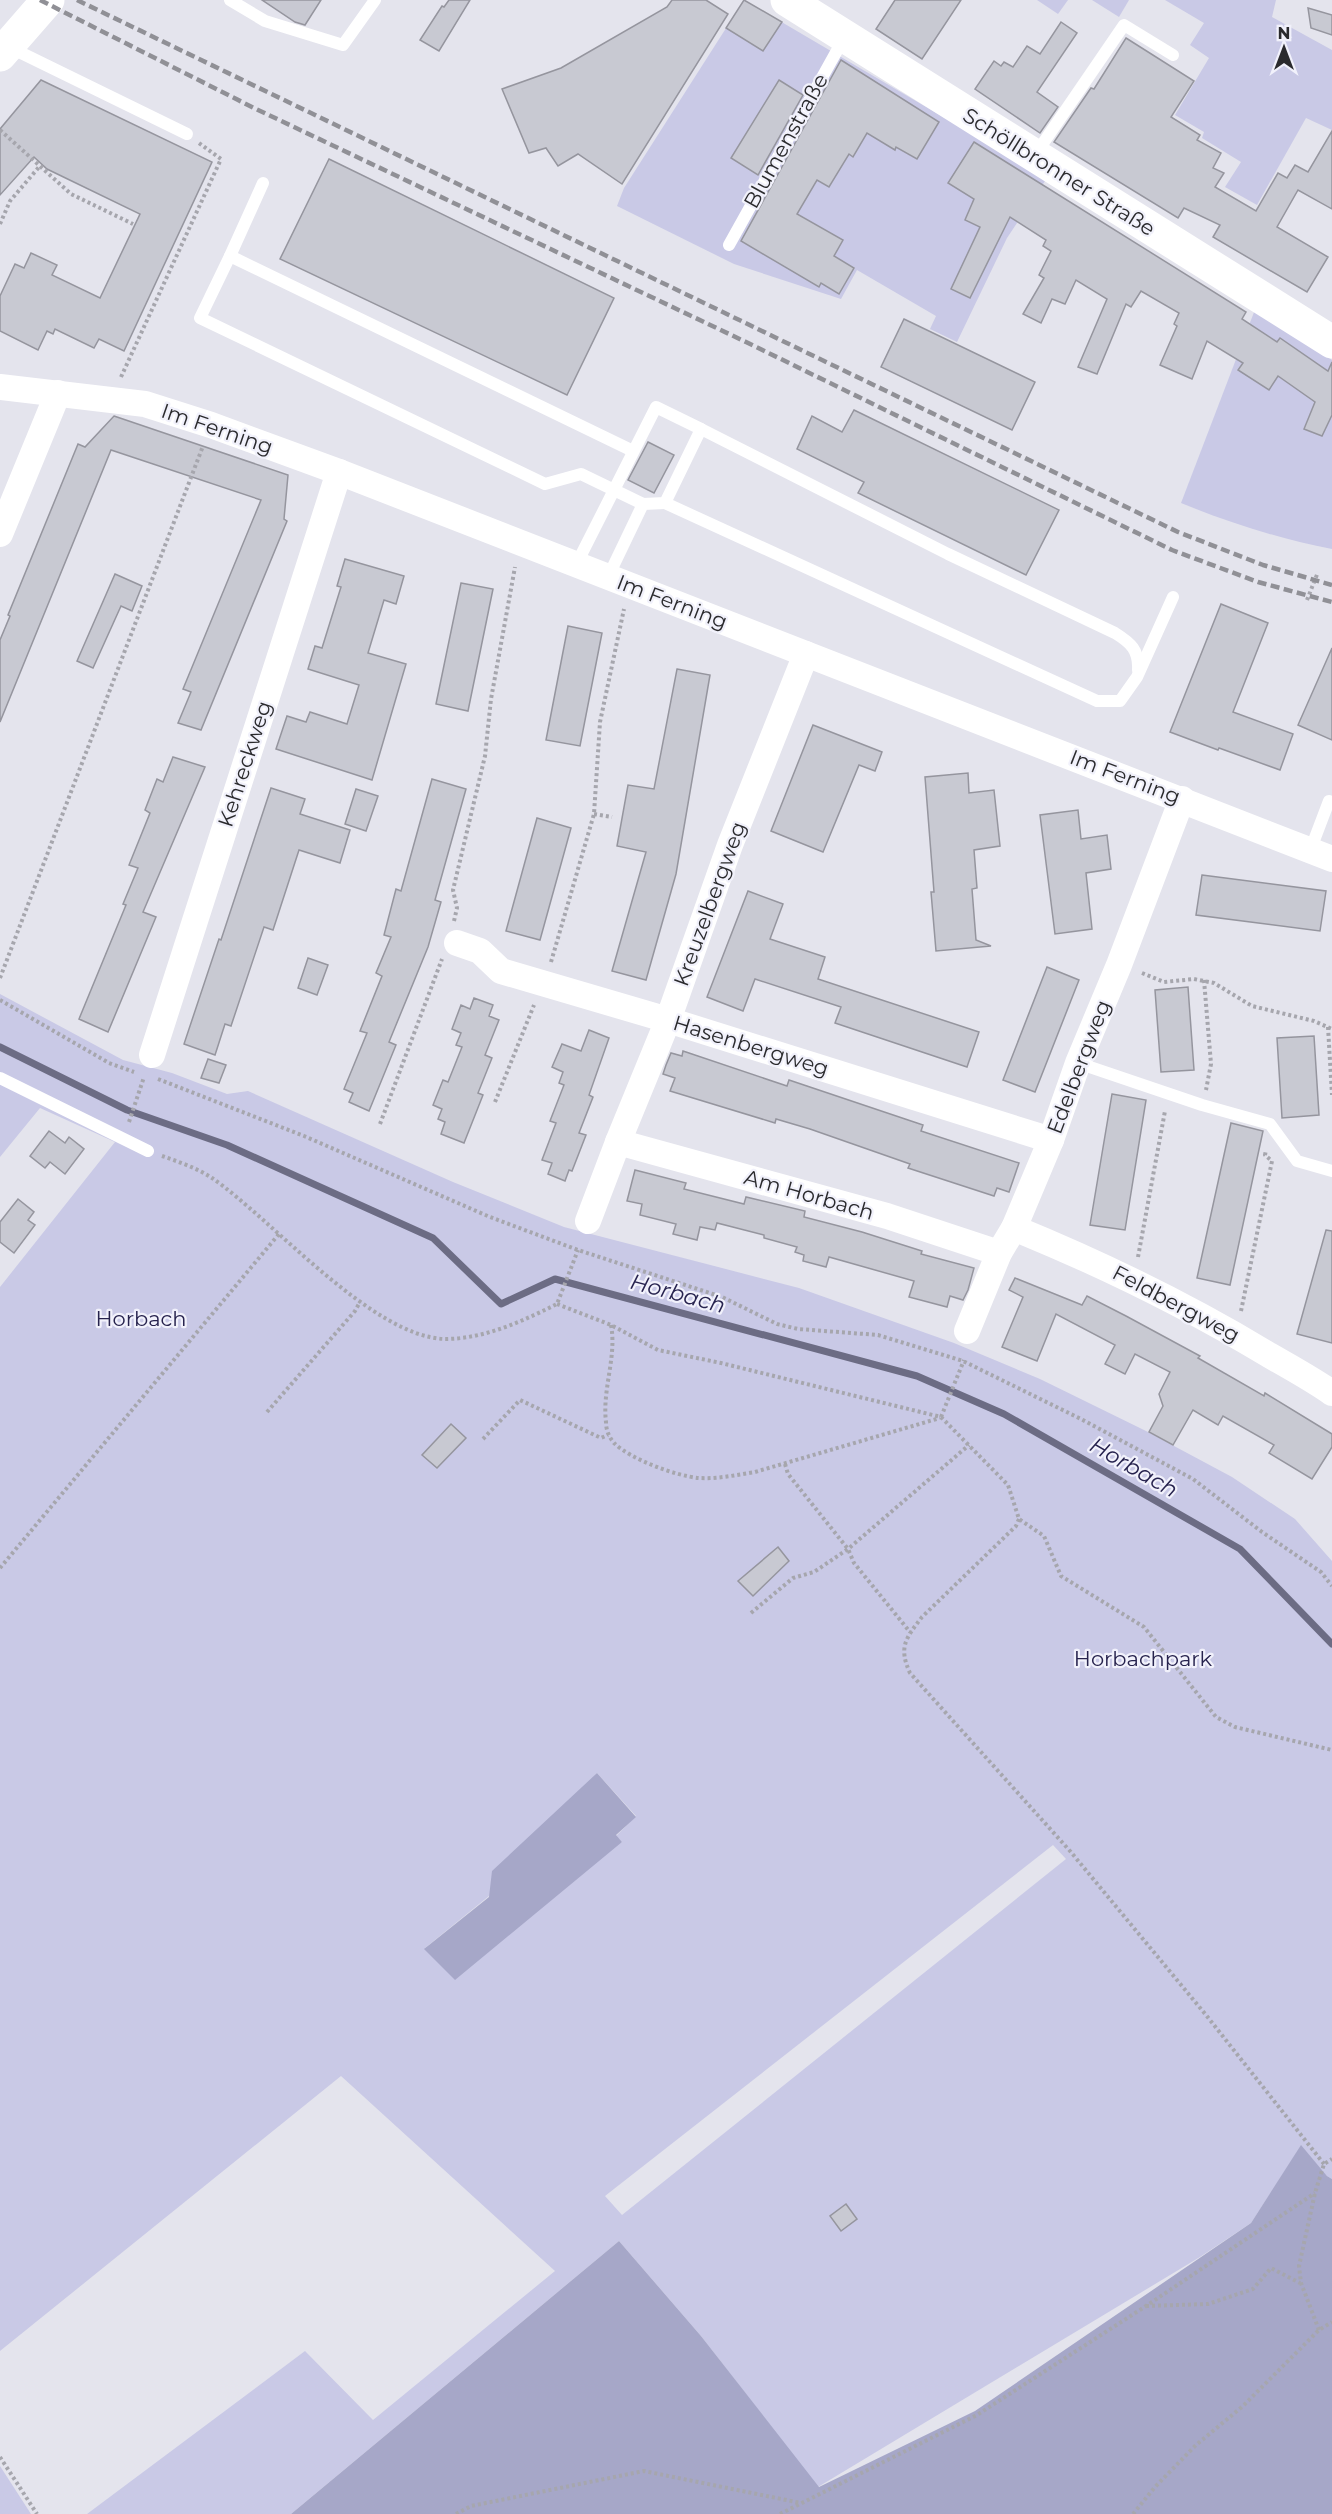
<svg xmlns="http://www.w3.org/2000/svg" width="1332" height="2514" font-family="Montserrat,sans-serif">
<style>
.green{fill:#c9c9e6;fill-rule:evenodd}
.forest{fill:#a6a7c8}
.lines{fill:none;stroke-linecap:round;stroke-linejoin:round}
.stream{stroke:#6c6c84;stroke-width:7}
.building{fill:#c8c9d2;stroke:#95959e;stroke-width:1.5}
.path{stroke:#a6a6ad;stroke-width:4;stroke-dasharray:3 3;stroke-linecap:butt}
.lane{stroke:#fff;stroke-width:12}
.street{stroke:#fff;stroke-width:26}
.secondary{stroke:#fff;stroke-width:33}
.rail{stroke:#909096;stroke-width:4.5;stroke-dasharray:9 4.5;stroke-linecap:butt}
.labels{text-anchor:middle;stroke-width:4.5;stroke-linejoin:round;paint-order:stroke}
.street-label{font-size:21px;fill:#2a2a2d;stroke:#f1f1fb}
.park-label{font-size:21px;fill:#27234e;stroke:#f1f1fb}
.water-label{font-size:22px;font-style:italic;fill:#27234f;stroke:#f1f1fb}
</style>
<rect width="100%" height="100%" fill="#e4e4ed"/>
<g class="green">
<path d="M 744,0 L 1047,178 L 1007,238 L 957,342 L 930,329 L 936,316 L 857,270 L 841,299 L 734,264 L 617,206 L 624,188 Z"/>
<path d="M 1037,0 L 1068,0 L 1058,14 Z"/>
<path d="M 1092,0 L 1129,0 L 1119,17 Z"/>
<path d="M 1165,0 L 1276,0 L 1272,17 L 1332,50 L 1332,130 L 1306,118 L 1257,205 L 1225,187 L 1241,162 L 1202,138 L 1204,132 L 1175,115 L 1209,58 L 1190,45 L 1204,23 Z"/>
<path d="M 1256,307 L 1332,360 L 1332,549 C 1280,539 1230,523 1181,503 Z"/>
<path d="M 0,994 L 123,1060 L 172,1073 L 227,1094 L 248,1091 L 453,1182 L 564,1227 L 799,1288 L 954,1343 L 1040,1379 L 1146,1431 L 1232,1477 L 1295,1519 L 1332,1561 L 1332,2179 L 1327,2176 L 1301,2146 L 1251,2223 L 1200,2257 L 818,2487 L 701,2336 L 619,2241 L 291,2514 L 87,2514 L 305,2351 L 373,2420 L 555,2271 L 341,2076 L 0,2351 L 0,1287 L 115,1142 L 40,1108 L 0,1157 ZM 597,1773 L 636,1816 L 616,1836 L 622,1842 L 425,1948 L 489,1896 ZM 1053,1845 L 1066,1859 L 622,2215 L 605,2196 Z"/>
<path d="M 0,2466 L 31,2514 L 0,2514 Z"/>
</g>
<g class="forest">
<path d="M 597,1773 L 636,1817 L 616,1835 L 622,1842 L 455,1980 L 424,1949 L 489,1897 L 492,1871 Z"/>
<path d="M 1301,2145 L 1327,2176 L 1332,2179 L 1332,2514 L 291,2514 L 619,2241 L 701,2336 L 819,2487 L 975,2411 L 1251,2223 Z"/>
</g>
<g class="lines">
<path class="stream" d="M 0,1047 L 127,1110 L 227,1145 L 433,1238 L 501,1304 L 555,1279 L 917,1376 L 1004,1414 L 1240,1549 L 1332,1644"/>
</g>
<g class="building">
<path d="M 262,0 L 321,0 L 305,25 L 295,22 Z"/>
<path d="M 449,0 L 470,0 L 439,51 L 420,40 L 442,6 L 444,7 Z"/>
<path d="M 672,0 L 706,0 L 728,14 L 622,184 L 578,154 L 558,166 L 546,148 L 529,153 L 502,89 L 561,68 L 667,7 Z"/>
<path d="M 744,0 L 782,22 L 763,51 L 726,28 Z"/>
<path d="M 895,0 L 961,0 L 922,59 L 876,29 Z"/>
<path d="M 1308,8 L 1332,15 L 1332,35 L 1311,28 Z"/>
<path d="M 1061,22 L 1077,33 L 1037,92 L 1058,107 L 1040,133 L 975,89 L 994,61 L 1001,66 L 1004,62 L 1013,67 L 1027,46 L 1040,54 Z"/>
<path d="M 1126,38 L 1194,81 L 1171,117 L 1200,135 L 1197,140 L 1221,153 L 1213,168 L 1224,173 L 1215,187 L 1256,211 L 1278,173 L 1287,178 L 1295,165 L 1308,172 L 1332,131 L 1332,209 L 1298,190 L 1277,227 L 1328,257 L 1307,292 L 1213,237 L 1220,225 L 1184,208 L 1178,218 L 1054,142 L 1091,88 L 1094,89 Z"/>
<path d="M 841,60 L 939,122 L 917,159 L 896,147 L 895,150 L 867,133 L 853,157 L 849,154 L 829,187 L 817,180 L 797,214 L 843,240 L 834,256 L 854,268 L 839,294 L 821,283 L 819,287 L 741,241 Z"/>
<path d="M 41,80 L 212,162 L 124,351 L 99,339 L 94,348 L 55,329 L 53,334 L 47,331 L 38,350 L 0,331 L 0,296 L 15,264 L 24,268 L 31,253 L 57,265 L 52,275 L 100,298 L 140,214 L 47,169 L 34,157 L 0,195 L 0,129 Z"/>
<path d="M 779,80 L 803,95 L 758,175 L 731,158 Z"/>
<path d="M 974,142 L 1246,312 L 1242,319 L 1277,342 L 1280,338 L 1328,371 L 1332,362 L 1332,415 L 1322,436 L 1304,429 L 1315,402 L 1278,376 L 1269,390 L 1238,370 L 1243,363 L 1207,341 L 1192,379 L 1160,365 L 1177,326 L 1174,324 L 1179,313 L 1141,291 L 1131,307 L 1126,304 L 1097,374 L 1078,367 L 1107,299 L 1076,280 L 1065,304 L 1052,299 L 1041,323 L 1023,314 L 1044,278 L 1039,275 L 1051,251 L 1043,246 L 1046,240 L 1010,217 L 970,298 L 951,289 L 980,227 L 965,220 L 974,199 L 948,183 Z"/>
<path d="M 329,159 L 614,298 L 567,395 L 280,259 Z"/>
<path d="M 904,319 L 1035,382 L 1012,430 L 881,367 Z"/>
<path d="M 854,410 L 1059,510 L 1026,575 L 858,493 L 864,482 L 797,449 L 812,416 L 842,432 Z"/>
<path d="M 114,416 L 288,475 L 284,519 L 287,521 L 201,730 L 178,723 L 191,692 L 183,689 L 261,500 L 111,450 L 0,722 L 0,640 L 10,616 L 8,615 L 78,444 L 85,447 Z"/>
<path d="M 648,442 L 674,455 L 654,493 L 628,480 Z"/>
<path d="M 345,559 L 404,576 L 396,604 L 384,600 L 368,653 L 406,664 L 372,780 L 276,749 L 287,716 L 306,722 L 310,712 L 347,724 L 359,685 L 308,669 L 315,646 L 322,648 L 341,587 L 337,586 Z"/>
<path d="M 115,574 L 142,586 L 132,611 L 121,606 L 93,668 L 77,661 Z"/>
<path d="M 461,583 L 493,589 L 468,711 L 436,704 Z"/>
<path d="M 1221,604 L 1268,623 L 1233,712 L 1293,734 L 1280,770 L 1219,748 L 1218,750 L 1170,732 Z"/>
<path d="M 568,626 L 602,633 L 580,746 L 546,740 Z"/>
<path d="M 1332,648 L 1332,740 L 1298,725 Z"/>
<path d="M 677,669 L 710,675 L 676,874 L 646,980 L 612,971 L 646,852 L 617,846 L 628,785 L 654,789 Z"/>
<path d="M 813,725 L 882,752 L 875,771 L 859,765 L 823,852 L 771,831 Z"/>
<path d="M 173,757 L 205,767 L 143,912 L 156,917 L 108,1032 L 79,1019 L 126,905 L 123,904 L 138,868 L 129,865 L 150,813 L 145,810 L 157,779 L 163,782 Z"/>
<path d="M 968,773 L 969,793 L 994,790 L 1000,846 L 974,850 L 977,888 L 972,889 L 976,940 L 991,946 L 936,951 L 931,892 L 934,892 L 925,777 Z"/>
<path d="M 432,779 L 466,789 L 435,900 L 441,902 L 428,947 L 389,1042 L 396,1045 L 369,1111 L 349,1102 L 353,1093 L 344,1089 L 367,1033 L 360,1031 L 382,976 L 376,973 L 391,937 L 384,935 L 396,889 L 401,891 Z"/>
<path d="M 271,788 L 305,799 L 300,814 L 350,830 L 340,863 L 299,850 L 273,930 L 264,927 L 231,1026 L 225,1024 L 215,1055 L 184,1044 L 219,939 L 221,940 Z"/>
<path d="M 356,789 L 378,796 L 366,831 L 345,824 Z"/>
<path d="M 1078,810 L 1081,839 L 1107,835 L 1111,869 L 1086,873 L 1092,929 L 1055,934 L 1040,815 Z"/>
<path d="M 537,818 L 571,828 L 540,940 L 506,931 Z"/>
<path d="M 1202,875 L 1326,891 L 1320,931 L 1196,915 Z"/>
<path d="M 748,891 L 783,904 L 770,939 L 825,957 L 818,979 L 979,1032 L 967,1067 L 835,1023 L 841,1007 L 755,979 L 743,1011 L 707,997 Z"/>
<path d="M 308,958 L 328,965 L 317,995 L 298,988 Z"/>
<path d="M 1047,967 L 1079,980 L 1035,1092 L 1003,1080 Z"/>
<path d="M 1188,987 L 1194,1070 L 1161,1072 L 1155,990 Z"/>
<path d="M 474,998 L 493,1005 L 489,1016 L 499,1020 L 485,1055 L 492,1058 L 478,1093 L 483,1095 L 464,1143 L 441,1134 L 445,1122 L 438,1119 L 442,1109 L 433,1105 L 443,1080 L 448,1082 L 462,1047 L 456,1045 L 461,1033 L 452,1029 L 461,1005 L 470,1009 Z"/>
<path d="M 589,1030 L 609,1038 L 589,1095 L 593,1097 L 579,1133 L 586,1135 L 572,1171 L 569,1170 L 565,1181 L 548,1174 L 552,1163 L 542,1160 L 556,1123 L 550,1121 L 564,1085 L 559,1083 L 563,1072 L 552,1067 L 562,1044 L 581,1051 Z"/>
<path d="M 1314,1036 L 1319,1115 L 1282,1118 L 1277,1038 Z"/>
<path d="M 683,1051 L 787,1086 L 789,1080 L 923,1125 L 921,1131 L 1019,1163 L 1009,1192 L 997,1188 L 994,1196 L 908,1168 L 910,1164 L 810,1129 L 776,1119 L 775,1123 L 670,1091 L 675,1078 L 663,1074 L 666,1065 L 671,1053 L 682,1056 Z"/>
<path d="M 208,1059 L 226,1065 L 219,1083 L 201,1078 Z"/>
<path d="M 1112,1094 L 1146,1100 L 1125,1230 L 1090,1225 Z"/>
<path d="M 1231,1123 L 1263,1131 L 1230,1285 L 1197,1278 Z"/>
<path d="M 49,1131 L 65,1143 L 69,1137 L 84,1149 L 65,1174 L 50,1162 L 45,1168 L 30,1156 Z"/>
<path d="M 635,1170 L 686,1183 L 684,1189 L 744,1204 L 746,1197 L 805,1211 L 804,1217 L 862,1232 L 922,1251 L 921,1254 L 974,1268 L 968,1290 L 963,1300 L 950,1296 L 947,1307 L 909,1297 L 914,1281 L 829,1257 L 826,1267 L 803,1261 L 804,1255 L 795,1252 L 797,1247 L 764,1238 L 764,1235 L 717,1223 L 715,1230 L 700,1227 L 697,1240 L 673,1234 L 676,1224 L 640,1215 L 642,1204 L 627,1201 Z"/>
<path d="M 18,1199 L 34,1212 L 28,1220 L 35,1225 L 14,1253 L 0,1242 L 0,1222 Z"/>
<path d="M 1326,1230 L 1332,1231 L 1332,1343 L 1297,1334 Z"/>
<path d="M 1015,1278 L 1082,1305 L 1087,1296 L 1126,1316 L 1200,1356 L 1198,1358 L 1264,1396 L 1265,1393 L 1332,1434 L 1332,1447 L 1312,1479 L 1269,1453 L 1274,1445 L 1223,1416 L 1218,1425 L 1193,1410 L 1173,1445 L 1149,1432 L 1163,1406 L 1159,1394 L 1170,1372 L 1135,1354 L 1125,1374 L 1105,1364 L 1115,1345 L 1056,1314 L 1037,1361 L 1002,1347 L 1023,1297 L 1009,1290 Z"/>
<path d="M 451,1424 L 466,1438 L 437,1468 L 422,1455 Z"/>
<path d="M 778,1547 L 789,1561 L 753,1596 L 738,1581 Z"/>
<path d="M 846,2204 L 857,2219 L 841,2231 L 830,2216 Z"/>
</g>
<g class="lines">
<g class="path">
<path d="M 0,130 L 71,194 L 133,224"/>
<path d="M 0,224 L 10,201 L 39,167"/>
<path d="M 121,377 L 221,159 L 199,143"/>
<path d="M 1307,600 L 1318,572"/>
<path d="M 594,814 L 612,817"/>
<path d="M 454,921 L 457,908 L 453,890 L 485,756 L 491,699 L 515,567"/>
<path d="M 551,962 L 594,814 L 600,722 L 624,609"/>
<path d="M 1142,973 L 1164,982 L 1194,979 L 1214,983 L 1252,1006 L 1314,1021 L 1332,1029"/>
<path d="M 0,978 L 203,446"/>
<path d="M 1204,980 L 1211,1064 L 1206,1090"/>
<path d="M 0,1000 L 109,1063 L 134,1072"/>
<path d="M 1328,1027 L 1332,1095"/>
<path d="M 158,1079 L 304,1136 L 490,1217 L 578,1250 L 722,1297 L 777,1324 L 798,1329 L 878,1335 L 963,1361 L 1081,1419 L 1193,1479 L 1262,1532 L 1321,1572 L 1332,1586"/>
<path d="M 495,1102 L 534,1005"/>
<path d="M 129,1122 L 144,1077"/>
<path d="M 380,1124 L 442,959"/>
<path d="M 162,1156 C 179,1162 197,1168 212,1178 C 273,1220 372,1337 445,1339 C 484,1339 523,1321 557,1304 L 578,1250"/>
<path d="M 1138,1257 L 1165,1111"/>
<path d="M 557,1304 L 611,1325 L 658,1350 L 721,1363 L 941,1417 L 1008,1485 L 1019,1519 L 1044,1536 L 1061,1576 L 1144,1627 L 1216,1717 L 1235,1727 L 1332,1750"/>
<path d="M 1241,1311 L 1272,1161 L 1265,1155 L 1266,1150"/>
<path d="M 611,1325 C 617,1357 602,1389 606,1422 C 606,1430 609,1437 614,1443 C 630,1459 676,1476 699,1478 C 718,1479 736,1475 755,1472 L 940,1418"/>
<path d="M 267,1412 L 355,1311 L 360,1302"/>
<path d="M 941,1417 L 964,1360"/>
<path d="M 483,1439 L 520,1400 L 601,1438 L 608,1435"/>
<path d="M 785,1464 L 788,1474 L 848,1549 L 854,1563 L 910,1632"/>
<path d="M 1019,1519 L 1016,1526 L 922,1617 C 906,1638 898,1647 910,1673 L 1070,1851 L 1206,2015 L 1324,2164"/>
<path d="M 0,1568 L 279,1234"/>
<path d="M 751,1613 L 793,1578 L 814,1572 L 848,1549 L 969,1445"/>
<path d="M 1146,2306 L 1208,2304 L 1253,2289 L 1271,2268 L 1300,2283"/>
<path d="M 1319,2330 L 1301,2283 L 1299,2266 L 1315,2193 L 1324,2164 L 1332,2159"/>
<path d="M 0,2457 L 37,2514"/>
<path d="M 456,2514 L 471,2506 L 644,2471 L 801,2503"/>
<path d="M 780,2514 L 977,2415 L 1146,2306 L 1315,2193"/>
<path d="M 1133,2514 L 1155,2487 L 1196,2445 L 1243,2406 L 1319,2330 L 1332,2322"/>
</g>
<g class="lane">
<path d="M 230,0 L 265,21 L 343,45 L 375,0"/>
<path d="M 9,47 L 187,134"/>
<path d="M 1035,155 L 1124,25 L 1173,55"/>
<path d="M 263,183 L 230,256 L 633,451"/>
<path d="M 729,245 L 844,38"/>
<path d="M 230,256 L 200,318 L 545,484 L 581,474 L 643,504 L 665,503 L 701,429 L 656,407 L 576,565"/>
<path d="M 701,429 L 948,554 L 1115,633 C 1131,643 1139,650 1138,670"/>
<path d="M 665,503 L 1097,701 L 1120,701 L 1137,677 L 1173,597"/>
<path d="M 608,577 L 643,504"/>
<path d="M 1310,851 L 1329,801 L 1332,802"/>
<path d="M 1078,1063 L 1202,1105 L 1270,1124 L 1297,1161 L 1332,1171"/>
<path d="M 0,1078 L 148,1151"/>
</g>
<g class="street">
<path d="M 0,387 L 145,404 L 211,425 L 339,472 L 1332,859"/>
<path d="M 0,534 L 58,393"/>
<path d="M 457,943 L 480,951 L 501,971 L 668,1020 L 1051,1140"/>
<path d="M 152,1055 L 339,472"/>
<path d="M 618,1142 L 887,1216 L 999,1253"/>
<path d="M 588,1221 L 618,1142 L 668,1020 L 730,845 L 806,654"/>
<path d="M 1014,1228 C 1102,1264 1188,1306 1269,1355 C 1290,1367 1312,1379 1332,1393"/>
<path d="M 967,1331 L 999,1253 L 1014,1228 L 1051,1140 L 1078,1063 L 1119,965 L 1182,799"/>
</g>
<g class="secondary">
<path d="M 787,0 L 1332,342"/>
<path d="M 0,55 L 48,0"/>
</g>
<g class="rail">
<path d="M 40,0 L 254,108 L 746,342 L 1172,550 L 1258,582 L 1332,602"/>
<path d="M 77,0 L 1178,532 L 1263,565 L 1332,585"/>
</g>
</g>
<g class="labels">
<g class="street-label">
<text transform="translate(786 141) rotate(-61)" y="7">Blumenstraße</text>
<text transform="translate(1059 172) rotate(32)" y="7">Schöllbronner Straße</text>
<text transform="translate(217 429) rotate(19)" y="7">Im Ferning</text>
<text transform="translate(672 602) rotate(21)" y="7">Im Ferning</text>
<text transform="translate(245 764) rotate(-72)" y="7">Kehreckweg</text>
<text transform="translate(1125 777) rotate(21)" y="7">Im Ferning</text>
<text transform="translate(710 904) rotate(-70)" y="7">Kreuzelbergweg</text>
<text transform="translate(751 1046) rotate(17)" y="7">Hasenbergweg</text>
<text transform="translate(1079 1067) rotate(-69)" y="7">Edelbergweg</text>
<text transform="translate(809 1195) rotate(16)" y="7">Am Horbach</text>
<text transform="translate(1176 1304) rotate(28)" y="7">Feldbergweg</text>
</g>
<g class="park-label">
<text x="141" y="1326">Horbach</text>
<text x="1143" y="1666">Horbachpark</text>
</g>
<g class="water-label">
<text transform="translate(678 1293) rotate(15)" y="8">Horbach</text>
<text transform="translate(1134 1467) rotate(30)" y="8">Horbach</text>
</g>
</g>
<g transform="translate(1284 48)" stroke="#f1f1fb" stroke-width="4.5" paint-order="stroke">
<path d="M0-4.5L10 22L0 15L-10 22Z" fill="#2a2a2d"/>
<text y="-9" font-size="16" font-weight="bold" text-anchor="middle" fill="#2a2a2d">N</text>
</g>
</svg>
